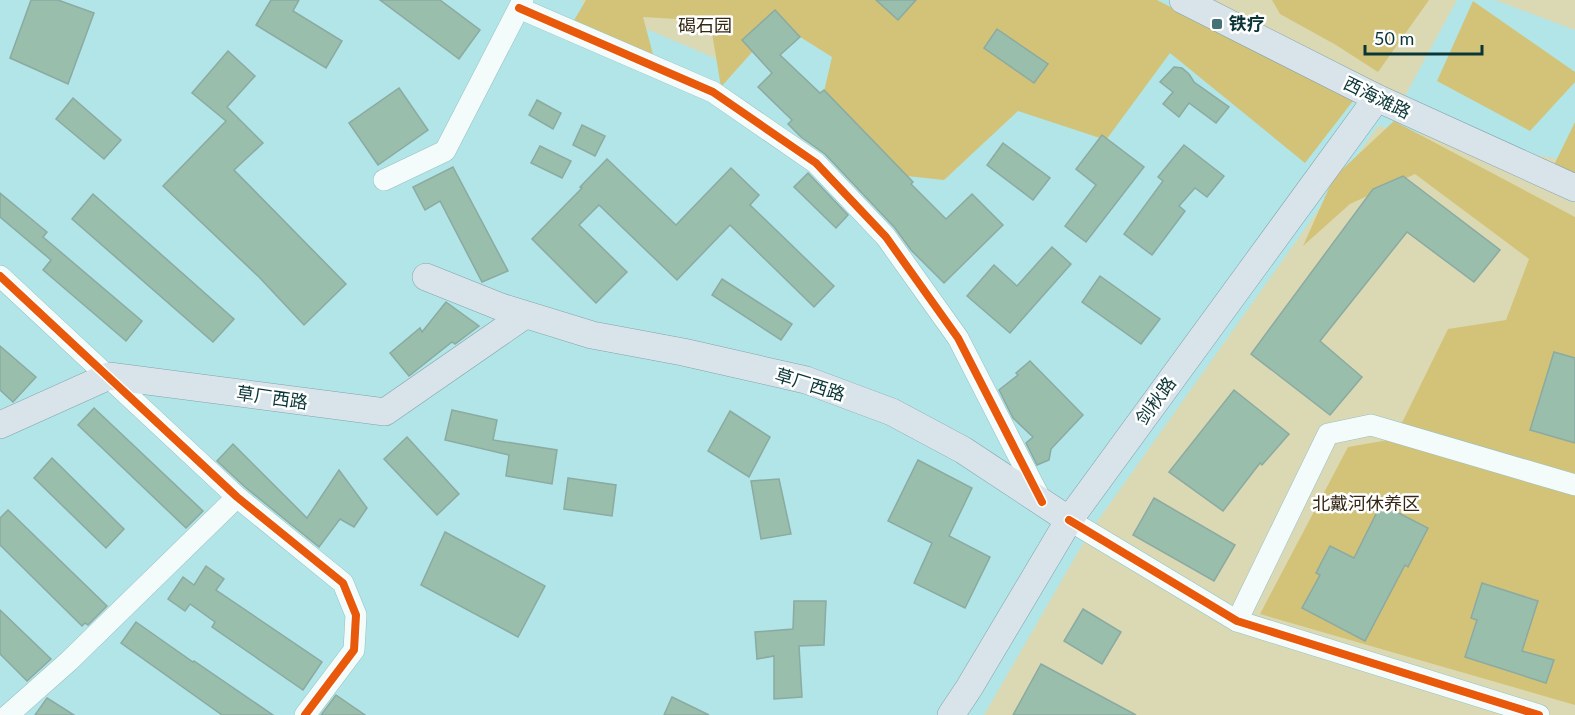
<svg xmlns="http://www.w3.org/2000/svg" width="1575" height="715" font-family="Lato,'Noto Sans SC',sans-serif">
<style>
.green{fill:#dbd9b3}
.forest{fill:#d3c379}
.building{fill:#99beac;stroke:#8baaa1;stroke-width:1.5}
.lines{fill:none;stroke-linecap:round;stroke-linejoin:round}
.minor-casing{stroke:#96c0c1;stroke-width:22}
.major-casing{stroke:#82a2ac;stroke-width:28}
.minor{stroke:#f3fbfb;stroke-width:21}
.major{stroke:#d9e4ea;stroke-width:27}
.cycleway-casing{stroke:#fff;stroke-width:11}
.cycleway{stroke:#e8590c;stroke-width:8}
.poi-dot{fill:#447375;stroke:#fff;stroke-width:2}
.labels{text-anchor:middle;stroke-width:5;stroke-linejoin:round;paint-order:stroke}
.poi-label{font-size:18px;font-weight:bold;fill:#0a3637;stroke:#fff;text-anchor:start}
.park-label{font-size:18px;fill:#342713;stroke:#fff}
.street-label{font-size:18px;fill:#0a3637;stroke:#fff}
</style>
<rect width="100%" height="100%" fill="#b1e5e7"/>
<g class="green">
<path d="M 579,0 L 752,0 L 717,59 Z"/>
<path d="M 1199,0 L 1457,0 L 1406,94 L 1403,103 Z"/>
<path d="M 1495,0 L 1575,0 L 1575,30 Z"/>
<path d="M 1378,126 L 1569,161 L 1575,148 L 1575,715 L 984,715 L 1089,533 Z"/>
</g>
<g class="forest">
<path d="M 586,0 L 1157,0 L 1353,101 L 1305,163 L 1170,53 L 1106,140 L 1018,111 L 944,180 L 897,175 L 822,100 L 832,57 L 778,23 L 721,87 L 710,21 L 643,17 L 658,73 L 573,22 Z"/>
<path d="M 1272,0 L 1429,0 L 1378,72 L 1336,45 L 1280,14 Z"/>
<path d="M 1473,1 L 1575,72 L 1575,82 L 1530,131 L 1437,81 Z"/>
<path d="M 1394,121 L 1575,217 L 1575,705 L 1260,614 L 1348,447 L 1394,439 L 1448,329 L 1506,320 L 1529,259 L 1415,174 L 1350,204 L 1303,246 L 1334,177 Z"/>
<path d="M 1575,122 L 1575,175 L 1553,167 Z"/>
</g>
<g class="building">
<path d="M 31,0 L 58,0 L 94,13 L 68,84 L 10,58 Z"/>
<path d="M 271,0 L 299,0 L 293,11 L 342,41 L 326,68 L 256,25 Z"/>
<path d="M 380,0 L 440,0 L 480,30 L 459,59 Z"/>
<path d="M 876,0 L 916,0 L 898,20 Z"/>
<path d="M 775,10 L 800,37 L 780,55 L 820,93 L 824,90 L 913,182 L 911,184 L 946,219 L 972,194 L 1003,225 L 944,283 L 911,250 L 895,228 L 825,154 L 801,137 L 788,124 L 792,120 L 758,87 L 772,73 L 742,40 Z"/>
<path d="M 997,29 L 1048,64 L 1034,83 L 984,48 Z"/>
<path d="M 228,51 L 255,76 L 227,107 L 263,143 L 234,170 L 346,284 L 304,325 L 259,277 L 163,186 L 226,121 L 192,93 Z"/>
<path d="M 1174,67 L 1182,68 L 1189,74 L 1194,82 L 1229,107 L 1216,123 L 1189,103 L 1179,117 L 1163,104 L 1173,92 L 1160,82 Z"/>
<path d="M 399,88 L 428,130 L 378,165 L 349,123 Z"/>
<path d="M 73,98 L 121,140 L 104,159 L 56,119 Z"/>
<path d="M 537,100 L 561,113 L 553,129 L 529,115 Z"/>
<path d="M 582,125 L 605,136 L 595,156 L 573,145 Z"/>
<path d="M 1102,135 L 1144,167 L 1086,242 L 1065,226 L 1096,185 L 1076,169 Z"/>
<path d="M 1003,143 L 1050,178 L 1033,200 L 987,165 Z"/>
<path d="M 1184,145 L 1224,176 L 1207,197 L 1195,188 L 1179,206 L 1185,211 L 1152,255 L 1124,234 L 1163,181 L 1158,177 Z"/>
<path d="M 540,146 L 571,161 L 562,178 L 531,163 Z"/>
<path d="M 607,159 L 676,225 L 731,168 L 759,195 L 750,205 L 834,286 L 814,307 L 730,225 L 677,280 L 599,205 L 579,225 L 627,272 L 596,303 L 532,239 L 582,188 L 580,187 Z"/>
<path d="M 453,167 L 508,271 L 482,282 L 440,201 L 425,210 L 413,187 Z"/>
<path d="M 808,173 L 848,215 L 836,228 L 794,187 Z"/>
<path d="M 1403,176 L 1500,250 L 1474,282 L 1407,232 L 1320,341 L 1362,377 L 1330,415 L 1251,354 L 1373,189 Z"/>
<path d="M 0,193 L 47,232 L 43,237 L 142,321 L 126,341 L 43,270 L 51,260 L 0,217 Z"/>
<path d="M 93,194 L 234,319 L 213,342 L 72,219 Z"/>
<path d="M 1052,247 L 1071,264 L 1010,333 L 967,296 L 994,265 L 1017,286 Z"/>
<path d="M 1100,276 L 1160,319 L 1141,344 L 1082,302 Z"/>
<path d="M 722,279 L 792,324 L 781,340 L 712,295 Z"/>
<path d="M 446,302 L 479,326 L 455,344 L 452,342 L 409,376 L 390,353 L 420,328 L 422,332 Z"/>
<path d="M 0,346 L 36,377 L 13,402 L 0,390 Z"/>
<path d="M 1554,352 L 1575,358 L 1575,443 L 1530,430 Z"/>
<path d="M 1030,361 L 1083,415 L 1051,449 L 1049,460 L 1037,465 L 1026,443 L 1033,437 L 1013,418 L 999,390 L 1018,375 L 1016,373 Z"/>
<path d="M 1234,390 L 1289,434 L 1262,465 L 1260,463 L 1223,511 L 1169,472 Z"/>
<path d="M 94,408 L 203,511 L 186,528 L 78,425 Z"/>
<path d="M 452,410 L 497,420 L 493,440 L 557,450 L 552,484 L 506,476 L 509,455 L 445,440 Z"/>
<path d="M 730,411 L 770,437 L 749,477 L 708,451 Z"/>
<path d="M 407,437 L 459,494 L 437,515 L 384,459 Z"/>
<path d="M 233,444 L 307,518 L 339,470 L 367,508 L 354,527 L 340,519 L 319,547 L 245,487 L 217,461 Z"/>
<path d="M 52,458 L 124,529 L 106,548 L 34,478 Z"/>
<path d="M 918,460 L 972,488 L 949,536 L 990,557 L 965,608 L 914,583 L 932,543 L 888,521 Z"/>
<path d="M 568,478 L 616,485 L 612,516 L 564,509 Z"/>
<path d="M 779,479 L 791,534 L 761,539 L 751,481 Z"/>
<path d="M 1154,498 L 1235,545 L 1214,581 L 1133,535 Z"/>
<path d="M 1381,504 L 1428,528 L 1408,567 L 1405,565 L 1365,641 L 1302,608 L 1320,575 L 1316,573 L 1330,546 L 1354,558 Z"/>
<path d="M 8,510 L 107,606 L 88,625 L 85,623 L 82,626 L 0,545 L 0,518 Z"/>
<path d="M 445,532 L 545,586 L 518,637 L 421,585 Z"/>
<path d="M 206,566 L 224,579 L 216,590 L 322,662 L 303,690 L 212,627 L 215,622 L 190,604 L 185,611 L 168,599 L 183,577 L 194,585 Z"/>
<path d="M 1482,583 L 1538,601 L 1522,651 L 1554,660 L 1546,683 L 1465,657 L 1477,620 L 1471,618 Z"/>
<path d="M 794,601 L 826,601 L 824,645 L 799,646 L 802,697 L 774,699 L 774,656 L 757,659 L 755,632 L 793,629 Z"/>
<path d="M 1083,609 L 1121,632 L 1102,664 L 1064,641 Z"/>
<path d="M 0,610 L 51,659 L 27,681 L 0,654 Z"/>
<path d="M 136,622 L 193,662 L 194,661 L 273,715 L 222,715 L 121,643 Z"/>
<path d="M 1041,664 L 1136,715 L 1013,715 Z"/>
<path d="M 336,695 L 365,715 L 321,715 Z"/>
<path d="M 672,697 L 709,715 L 664,715 Z"/>
<path d="M 47,698 L 74,715 L 35,715 Z"/>
</g>
<g class="lines">
<defs>
<g id="minor">
<path d="M 519,8 L 713,92 L 816,163 L 886,237 L 958,338 L 1042,502"/>
<path d="M 384,180 L 445,151 L 523,0"/>
<path d="M 0,276 L 237,497 L 343,583 L 356,615 L 354,650 L 305,715"/>
<path d="M 1069,520 L 1237,621 L 1539,715"/>
<path d="M 1237,621 L 1328,434 L 1371,425 L 1575,485"/>
<path d="M 8,715 L 69,661 L 237,497"/>
</g>
<g id="major">
<path d="M 1183,0 L 1377,98 L 1575,188"/>
<path d="M 426,277 L 501,307 L 592,335 L 683,352 L 806,380 L 892,412 L 963,450 L 1069,520"/>
<path d="M 0,425 L 109,376 L 385,412 L 525,315"/>
<path d="M 951,715 L 969,688 L 1069,520 L 1377,98"/>
</g>
</defs>
<use href="#minor" class="minor-casing"/>
<use href="#major" class="major-casing"/>
<use href="#minor" class="minor"/>
<use href="#major" class="major"/>
<defs>
<g id="cycleway">
<path d="M 519,8 L 713,92 L 816,163 L 886,237 L 958,338 L 1042,502"/>
<path d="M 0,276 L 237,497 L 343,583 L 356,615 L 354,650 L 305,715"/>
<path d="M 1069,520 L 1237,621 L 1539,715"/>
</g>
</defs>
<use href="#cycleway" class="cycleway-casing"/>
<use href="#cycleway" class="cycleway"/>
</g>
<rect class="poi-dot" x="1211" y="18" width="12" height="12" rx="3"/>
<g class="labels">
<g class="poi-label">
<text x="1229" y="30">铁疗</text>
</g>
<g class="park-label">
<text x="705" y="32">碣石园</text>
<text x="1366" y="510">北戴河休养区</text>
</g>
<g class="street-label">
<text transform="translate(1377 98) rotate(26)" y="6">西海滩路</text>
<text transform="translate(810 385) rotate(17)" y="6">草厂西路</text>
<text transform="translate(272 398) rotate(8)" y="6">草厂西路</text>
<text transform="translate(1156 401) rotate(-54)" y="6">剑秋路</text>
</g>
</g>
<path d="M1365 45v9h117v-9" fill="none" stroke="#0a3637" stroke-width="3"/>
<text x="1374" y="45" font-size="18" fill="#0a3637" stroke="#ffffff" stroke-width="4.5" paint-order="stroke">50 m</text>
</svg>
